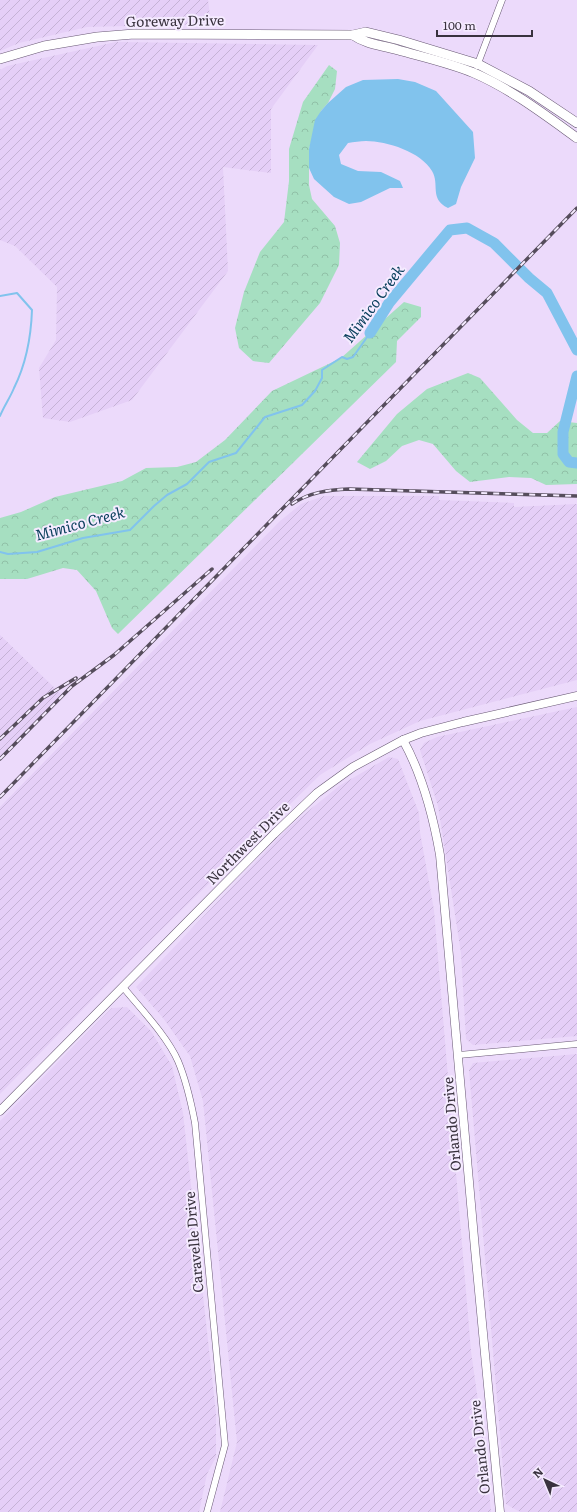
<svg xmlns="http://www.w3.org/2000/svg" width="577" height="1512" font-family="Literata,serif">
<style>
.industrial{fill:url(#industrial-furrows)}
.forest{fill:url(#forest-crowns)}
.water{fill:#81c3ed}
.lines{fill:none;stroke-linecap:round;stroke-linejoin:round}
.stream{stroke:#81c3ed;stroke-width:2}
.river{stroke:#81c3ed;stroke-width:11}
.minor-casing{stroke:#685874;stroke-width:7}
.tertiary-casing{stroke:#685874;stroke-width:9}
.secondary-casing{stroke:#685874;stroke-width:10}
.minor{stroke:#fff;stroke-width:6}
.tertiary{stroke:#fff;stroke-width:8}
.secondary{stroke:#fff;stroke-width:9}
.rail-casing{stroke:#564d5c;stroke-width:3.5}
.rail{stroke:#f5ebff;stroke-width:2;stroke-dasharray:6;stroke-linecap:butt}
.labels{text-anchor:middle;stroke-width:4;stroke-linejoin:round;paint-order:stroke}
.street-label{font-size:14px;fill:#39323e;stroke:#f5ebff}
.water-label{font-size:15px;font-style:italic;fill:#0b405d;stroke:#f5ebff}
</style>
<defs>
<pattern id="industrial-furrows" width="10" height="10" patternUnits="userSpaceOnUse"><rect width="10" height="10" fill="#e5cff7"/><path d="M-1 1l2-2M0 10L10 0M9 11l2-2" fill="none" stroke="#c5b2d5"/></pattern>
<pattern id="forest-crowns" width="20" height="18" patternUnits="userSpaceOnUse"><rect width="20" height="18" fill="#a6dfc1"/><path d="M2 6a3 3 0 1 1 6 0M12 15a3 3 0 1 1 6 0" fill="none" stroke="#90c0a7"/></pattern>
</defs>
<rect width="100%" height="100%" fill="#ecdafb"/>
<g class="industrial">
<path d="M 0,0 L 208,0 L 211,24 L 87,27 L 19,43 L 0,51 Z"/>
<path d="M 116,42 L 318,45 L 271,109 L 271,173 L 223,167 L 228,271 L 132,400 L 70,422 L 43,418 L 39,368 L 56,340 L 57,287 L 15,246 L 0,240 L 0,70 L 7,66 Z"/>
<path d="M 324,496 L 439,496 L 439,500 L 514,503 L 514,507 L 577,504 L 577,680 L 420,721 L 370,744 L 320,775 L 148,943 L 0,1094 L 0,807 L 280,521 L 301,504 Z"/>
<path d="M 0,635 L 63,696 L 0,761 Z"/>
<path d="M 577,707 L 577,1036 L 473,1045 L 466,1039 L 461,953 L 438,806 L 420,750 L 424,743 L 437,737 Z"/>
<path d="M 389,757 L 398,759 L 419,813 L 420,832 L 434,910 L 471,1351 L 486,1458 L 491,1512 L 220,1512 L 237,1442 L 203,1101 L 190,1056 L 163,1018 L 136,987 L 289,827 L 339,786 Z"/>
<path d="M 127,1007 L 151,1031 L 172,1066 L 183,1113 L 216,1413 L 216,1457 L 207,1474 L 199,1512 L 0,1512 L 0,1121 L 112,1008 Z"/>
<path d="M 577,1054 L 577,1512 L 520,1512 L 506,1504 L 469,1070 L 473,1063 Z"/>
</g>
<g class="forest">
<path d="M 329,65 L 337,71 L 335,89 L 328,103 L 321,111 L 309,149 L 309,185 L 312,199 L 335,226 L 340,243 L 339,265 L 320,303 L 269,363 L 253,361 L 239,348 L 235,328 L 244,292 L 260,252 L 284,222 L 289,181 L 289,149 L 303,102 Z"/>
<path d="M 404,302 L 421,307 L 421,317 L 397,341 L 396,362 L 118,634 L 112,628 L 96,591 L 77,570 L 63,568 L 27,579 L 0,579 L 0,518 L 21,512 L 55,497 L 122,481 L 146,468 L 177,467 L 196,462 L 225,440 L 272,391 L 341,358 Z"/>
<path d="M 468,373 L 480,378 L 517,420 L 533,433 L 547,433 L 560,421 L 577,423 L 577,484 L 546,485 L 531,478 L 509,477 L 470,482 L 456,471 L 433,444 L 419,440 L 402,446 L 386,461 L 370,469 L 357,462 L 397,414 L 427,389 Z"/>
</g>
<path class="water" d="M 398,79 L 415,82 L 436,91 L 473,132 L 475,158 L 461,187 L 456,204 L 448,208 C 429,199 440,184 432,171 C 421,152 387,141 366,141 C 360,141 354,142 348,143 L 339,155 L 341,164 L 358,171 L 381,172 L 400,181 L 403,188 L 390,188 L 361,202 L 349,204 L 334,197 L 314,179 L 309,168 L 309,149 L 315,120 L 321,111 L 328,103 L 346,87 L 363,80 Z"/>
<g class="lines">
<g class="stream">
<path d="M 0,296 L 17,293 L 32,310 C 31,338 26,364 14,388 C 10,398 4,406 0,416"/>
<path d="M 0,552 L 8,554 L 37,552 L 83,538 L 130,530 L 154,506 L 167,495 L 187,484 L 209,462 L 236,453 L 265,417 L 302,405 L 315,391 L 322,378 L 322,370 L 342,357 L 347,359 L 353,357 L 370,333"/>
</g>
<g class="river">
<path d="M 370,333 L 389,303 L 434,249 L 450,230 L 467,228 L 494,243 L 529,278 L 547,293 L 577,350"/>
<path d="M 577,376 L 563,432 L 563,454 L 569,462 L 577,463"/>
</g>
<defs>
<g id="minor">
<path d="M 477,66 L 502,0"/>
<path d="M 123,987 C 140,1008 167,1036 178,1061 C 186,1080 191,1102 195,1123 L 225,1445 L 207,1512"/>
<path d="M 459,1055 L 577,1044"/>
</g>
<g id="tertiary">
<path d="M 403,740 C 423,776 433,815 440,855 L 475,1249 L 500,1512"/>
<path d="M 0,1111 L 274,834 L 317,793 L 353,767 L 403,740 L 421,733 L 463,722 L 577,696"/>
</g>
<g id="secondary">
<path d="M 353,35 C 367,45 382,45 398,50 C 423,57 450,63 474,73 C 511,89 545,115 577,138"/>
<path d="M 0,59 L 44,46 L 97,37 L 134,34 L 353,35 L 366,32 L 399,40 L 478,64 L 529,91 L 577,123"/>
</g>
</defs>
<use href="#minor" class="minor-casing"/>
<use href="#tertiary" class="tertiary-casing"/>
<use href="#secondary" class="secondary-casing"/>
<use href="#minor" class="minor"/>
<use href="#tertiary" class="tertiary"/>
<use href="#secondary" class="secondary"/>
<defs>
<g id="rail">
<path d="M 292,504 C 310,492 328,490 349,489 L 577,496"/>
<path d="M 0,739 L 43,698 L 76,678"/>
<path d="M 0,759 L 72,686 L 114,655 L 212,569"/>
<path d="M 0,797 L 577,208"/>
</g>
</defs>
<use href="#rail" class="rail-casing"/>
<use href="#rail" class="rail"/>
</g>
<g class="labels">
<g class="street-label">
<text transform="translate(175 21) rotate(-1)" y="5">Goreway Drive</text>
<text transform="translate(248 843) rotate(-45)" y="5">Northwest Drive</text>
<text transform="translate(452 1124) rotate(-95)" y="5">Orlando Drive</text>
<text transform="translate(194 1242) rotate(-95)" y="5">Caravelle Drive</text>
<text transform="translate(480 1447) rotate(-96)" y="5">Orlando Drive</text>
</g>
<g class="water-label">
<text transform="translate(374 304) rotate(-54)" y="5">Mimico Creek</text>
<text transform="translate(80 524) rotate(-15)" y="5">Mimico Creek</text>
</g>
</g>
<g transform="translate(545 1480) rotate(316)" stroke="#f5ebff" stroke-width="3" paint-order="stroke">
<path d="M0-3L7 15L0 10L-7 15Z" fill="#39323e"/>
<text y="-6" font-size="11" font-weight="bold" text-anchor="middle" fill="#39323e">N</text>
</g>
<path d="M437 30v6h95v-6" fill="none" stroke="#39323e" stroke-width="2"/>
<text x="443" y="30" font-size="12" fill="#39323e" stroke="#f5ebff" stroke-width="3" paint-order="stroke">100 m</text>
</svg>
